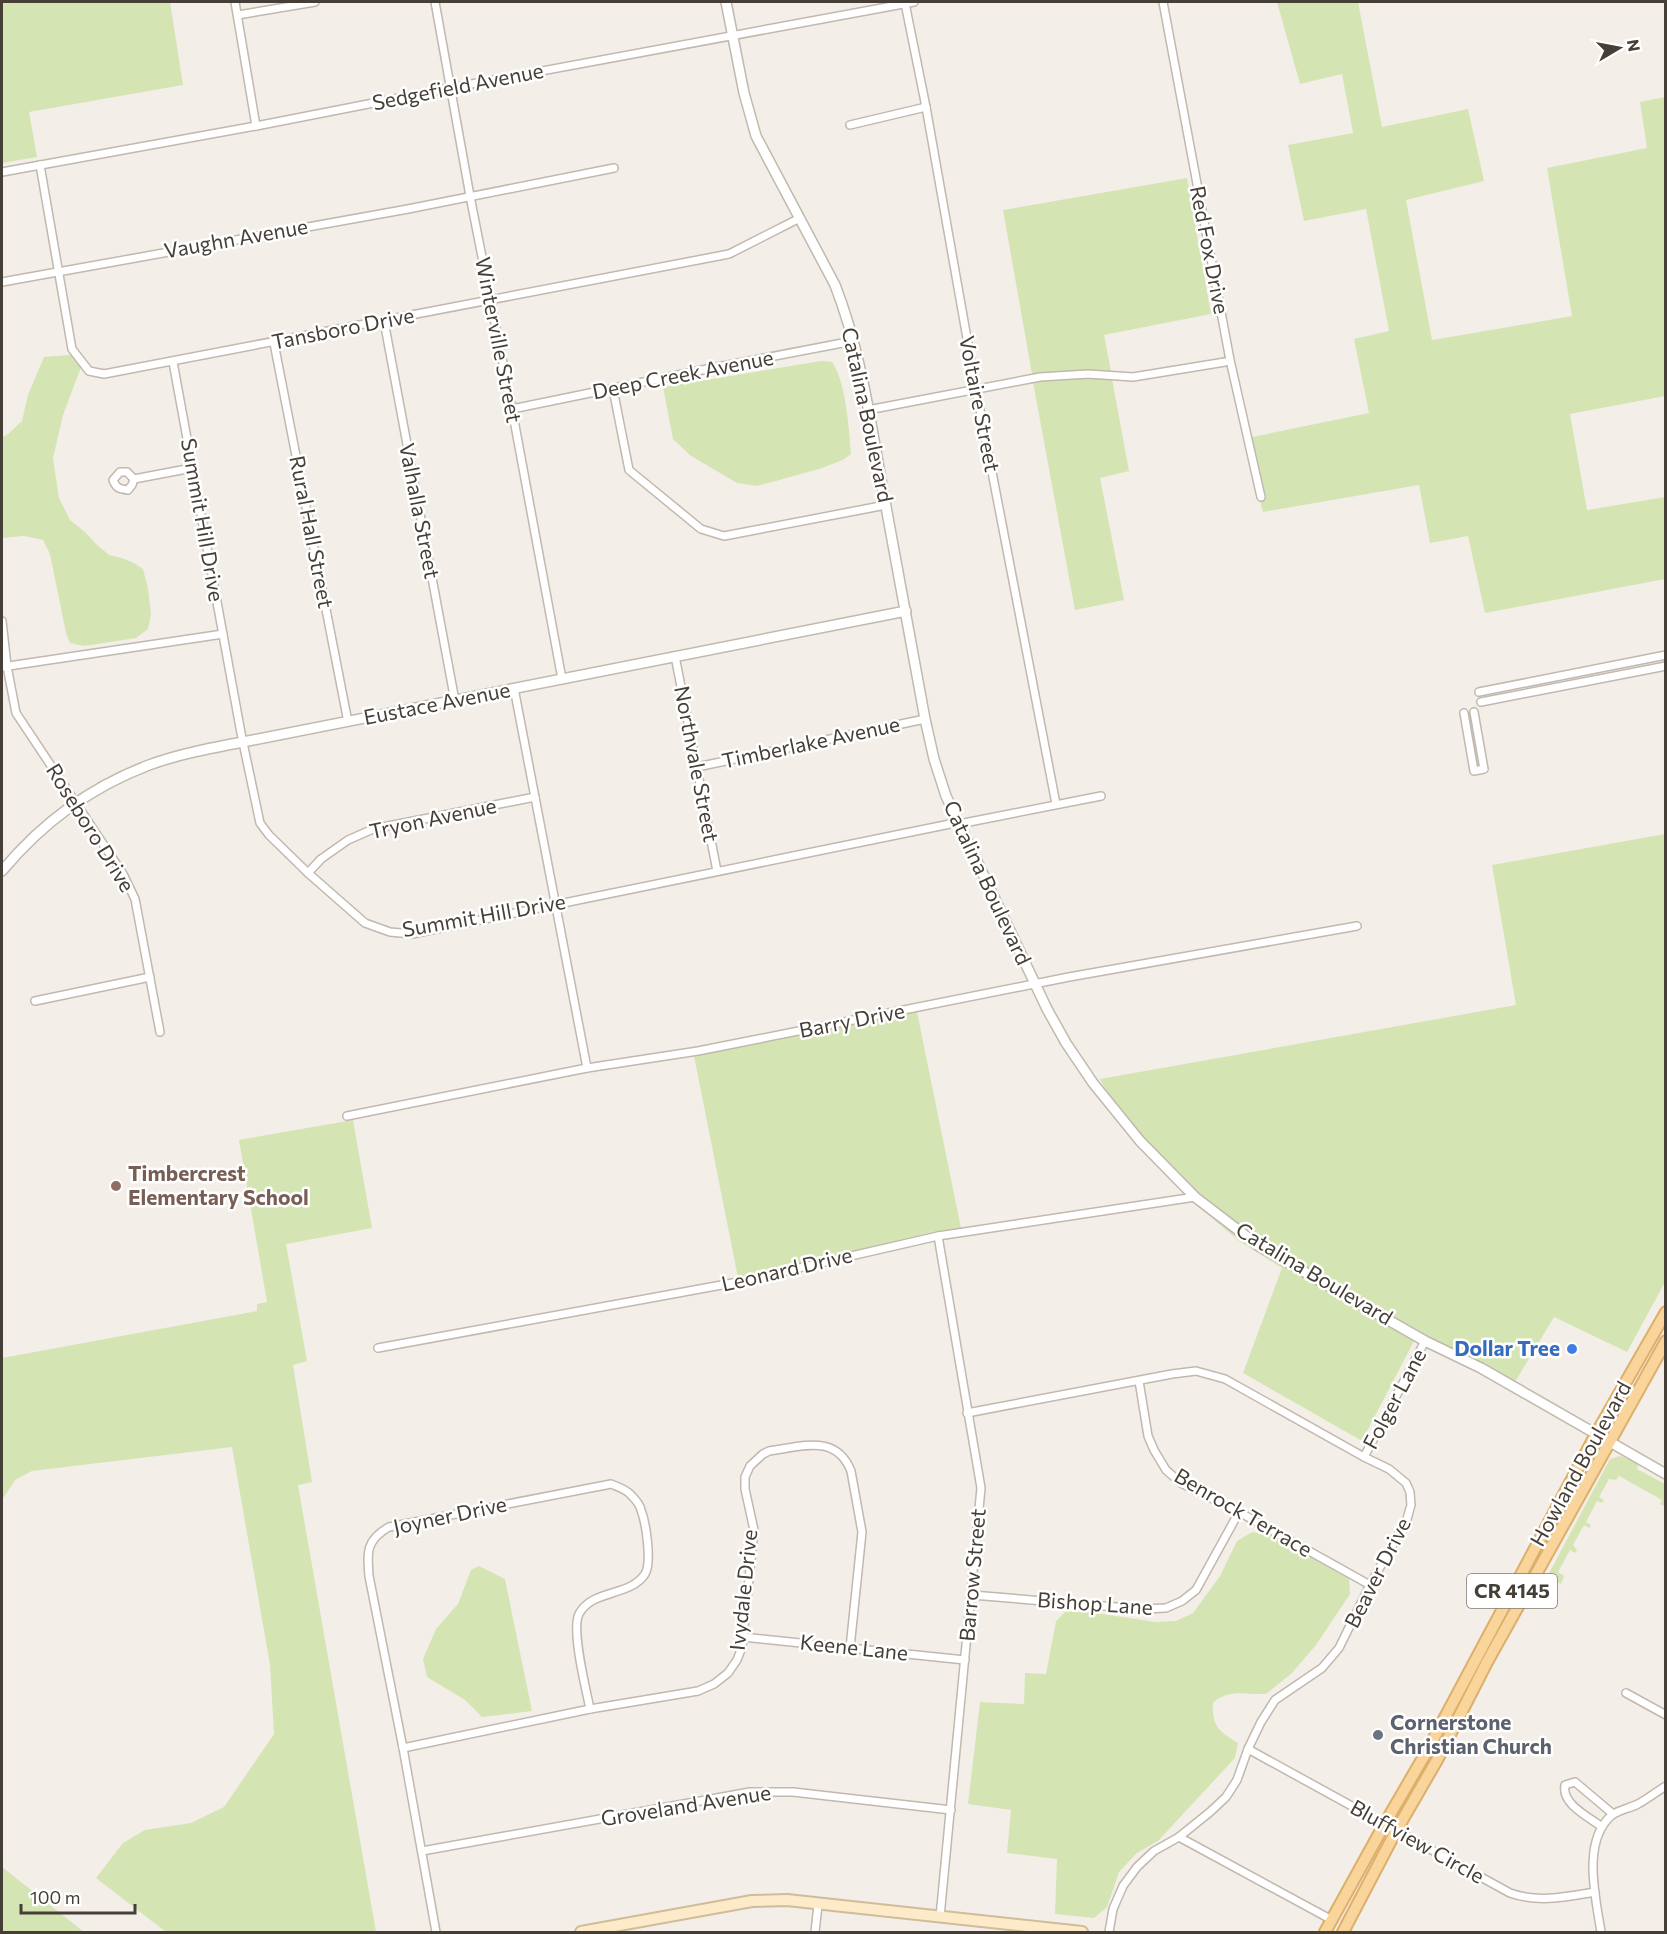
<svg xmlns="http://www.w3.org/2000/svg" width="1667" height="1934" font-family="Commissioner,sans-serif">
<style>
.green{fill:#d4e5b3}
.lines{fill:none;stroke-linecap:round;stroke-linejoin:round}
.minor-casing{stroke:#c1b8ae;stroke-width:10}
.tertiary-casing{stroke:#c1b8ae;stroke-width:12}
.secondary-casing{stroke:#d0bc9a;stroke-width:14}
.primary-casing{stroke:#ddaf6c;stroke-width:14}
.minor{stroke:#fff;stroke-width:7}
.tertiary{stroke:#fff;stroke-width:9}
.secondary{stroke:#fceac9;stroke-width:10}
.primary{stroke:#f9d49b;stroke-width:10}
.education-dot{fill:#8d6e63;stroke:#fff;stroke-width:2}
.shop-dot{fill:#3f7fe0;stroke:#fff;stroke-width:2}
.worship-dot{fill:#6b7280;stroke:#fff;stroke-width:2}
.labels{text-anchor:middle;stroke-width:5;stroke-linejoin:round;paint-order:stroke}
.shield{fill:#fff;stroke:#7e7973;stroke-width:1.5}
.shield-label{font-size:20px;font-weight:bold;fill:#463f37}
.street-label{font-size:21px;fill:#463f37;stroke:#fff}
.education-label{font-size:21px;font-weight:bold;fill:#785e54;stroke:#fff;text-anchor:start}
.shop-label{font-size:21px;font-weight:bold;fill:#366cbe;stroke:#fff;text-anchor:end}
.worship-label{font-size:21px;font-weight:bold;fill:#5b616d;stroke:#fff;text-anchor:start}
</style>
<rect width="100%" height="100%" fill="#f3efe8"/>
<g class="green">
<path d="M 2,2 L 170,2 L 183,85 L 29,112 L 37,157 L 2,163 Z"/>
<path d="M 1277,2 L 1358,2 L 1382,127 L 1468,109 L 1484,181 L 1406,200 L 1432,340 L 1572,316 L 1547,168 L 1647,148 L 1640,102 L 1665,97 L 1665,396 L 1570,414 L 1587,510 L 1665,497 L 1665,579 L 1485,613 L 1468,536 L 1430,543 L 1419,485 L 1263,512 L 1260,501 L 1266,499 L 1252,437 L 1369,413 L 1354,339 L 1389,331 L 1366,209 L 1304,221 L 1288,145 L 1353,133 L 1342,74 L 1300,84 Z"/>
<path d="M 1187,178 L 1211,314 L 1104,335 L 1111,371 L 1088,370 L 1032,374 L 1003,210 Z"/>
<path d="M 71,355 L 81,367 L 63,415 L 53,458 L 59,498 L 70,520 L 85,532 L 96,544 L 109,555 L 122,558 L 134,563 L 143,569 L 148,588 L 151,614 L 148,629 L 136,638 L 104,643 L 84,646 L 70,643 L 66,633 L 50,554 L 43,540 L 24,536 L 2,538 L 2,437 L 7,435 L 22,421 L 28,395 L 44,357 Z"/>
<path d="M 821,361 L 832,362 C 846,382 849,428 851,454 L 843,460 L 819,469 L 757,486 L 737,483 L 691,456 L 673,439 L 663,387 Z"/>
<path d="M 1088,378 L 1112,379 L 1129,471 L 1100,478 L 1124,600 L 1075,610 L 1033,382 Z"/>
<path d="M 1665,834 L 1665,1282 L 1627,1352 L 1554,1317 L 1515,1382 L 1483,1364 L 1428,1337 L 1262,1243 L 1200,1195 L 1199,1193 L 1197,1193 L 1144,1139 L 1111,1099 L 1100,1079 L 1516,1005 L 1492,865 Z"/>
<path d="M 917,1012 L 961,1228 L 933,1232 L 738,1278 L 694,1056 Z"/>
<path d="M 353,1120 L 372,1228 L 286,1244 L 307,1361 L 293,1365 L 312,1482 L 298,1485 L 376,1932 L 166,1932 L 96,1878 L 123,1843 L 145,1830 L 191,1823 L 224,1807 L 274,1734 L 270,1665 L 232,1447 L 32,1471 L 15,1480 L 2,1500 L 2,1358 L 257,1311 L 257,1304 L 267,1302 L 239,1140 Z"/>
<path d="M 1192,1201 L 1257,1250 L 1420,1342 L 1414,1341 L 1362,1441 L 1243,1373 L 1282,1268 L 1239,1241 Z"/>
<path d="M 1620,1456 L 1632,1460 L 1638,1465 L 1637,1469 L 1665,1484 L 1665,1502 L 1663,1506 L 1660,1504 L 1662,1500 L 1619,1476 L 1616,1480 L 1609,1479 L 1599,1497 L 1604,1500 L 1602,1503 L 1597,1501 L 1586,1522 L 1591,1525 L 1589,1528 L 1584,1525 L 1573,1545 L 1577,1550 L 1575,1553 L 1570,1550 L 1558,1572 L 1564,1576 L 1561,1584 L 1547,1577 L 1610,1459 Z"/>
<path d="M 1252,1532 L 1269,1534 L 1349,1579 L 1350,1594 L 1316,1645 L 1292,1673 L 1266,1694 C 1245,1695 1229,1688 1213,1703 C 1212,1727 1219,1731 1238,1743 L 1235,1758 L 1158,1841 L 1137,1853 L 1119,1872 L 1107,1907 L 1094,1918 L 1055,1914 L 1057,1859 L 1007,1853 L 1011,1810 L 968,1804 L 980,1702 L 1024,1704 L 1025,1673 L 1046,1674 L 1056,1621 L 1066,1611 L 1096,1613 L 1156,1622 L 1176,1621 L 1193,1613 L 1220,1576 L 1237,1541 Z"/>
<path d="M 479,1566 L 505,1579 L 532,1711 L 482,1717 L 465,1700 L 427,1677 L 423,1659 L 436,1629 L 458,1604 L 471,1570 Z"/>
<path d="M 2,1867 L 84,1932 L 3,1932 Z"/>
</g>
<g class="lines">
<defs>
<g id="minor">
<path d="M 235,2 L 256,126"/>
<path d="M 435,2 L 470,196 L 512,409 L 562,679"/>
<path d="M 1163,2 L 1230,360 L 1261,497"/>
<path d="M 905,3 L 926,107 L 976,389 L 1056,804"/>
<path d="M 238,15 L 315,2"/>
<path d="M 850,125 L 926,107"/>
<path d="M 40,165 L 72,349 L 89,371 L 104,374 L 729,254 L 800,218"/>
<path d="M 2,172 L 256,126 L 450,88 L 914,2"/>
<path d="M 2,282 L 408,209 L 614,168"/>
<path d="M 384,321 L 455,701"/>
<path d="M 274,343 L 348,722"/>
<path d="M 173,362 L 241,733 L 260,823 L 269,835 L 308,873 L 365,923 L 390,932 L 412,934 L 950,824 L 959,824 L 1101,796"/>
<path d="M 613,389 L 629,470 L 701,529 L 724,536 L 886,505"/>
<path d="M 512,409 L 707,369 L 853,341"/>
<path d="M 868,410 L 1040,377 L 1088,374 L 1133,377 L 1225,362"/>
<path d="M 134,479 L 132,485 L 128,490 C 119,489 116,488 113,480 L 120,472 L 127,472 L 134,479 L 192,468"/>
<path d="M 2,621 L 7,666 L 16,713 L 123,874 L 135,899 L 160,1032"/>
<path d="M 675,656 L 717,871"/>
<path d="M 2,667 L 223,634"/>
<path d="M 514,688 L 587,1068"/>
<path d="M 1479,692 L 1666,655"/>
<path d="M 1481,702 L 1666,666"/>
<path d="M 1464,713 L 1474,771 L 1484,769 L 1474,712"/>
<path d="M 697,767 L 925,719"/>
<path d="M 308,873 L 321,859 L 348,840 L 373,829 L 535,797"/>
<path d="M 35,1001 L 150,977"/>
<path d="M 347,1116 L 587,1068 L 698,1051 L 1069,977 L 1357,926"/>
<path d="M 938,1236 L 981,1488 L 940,1917"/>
<path d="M 378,1348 L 738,1282 L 938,1236 L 1195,1197"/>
<path d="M 1139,1381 L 1148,1436 L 1154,1450 L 1166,1470 L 1181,1483 L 1239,1512 L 1370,1585"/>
<path d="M 967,1413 L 1172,1374 L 1196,1371 L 1225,1379 L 1364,1457 L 1389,1469 L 1406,1483 L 1410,1492 L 1411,1505 L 1407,1519 L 1370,1585 L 1339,1648 L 1322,1668 L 1275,1700 L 1261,1722 L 1248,1749 L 1237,1780 L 1226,1797 L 1210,1812 L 1179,1837 L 1154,1851 L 1137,1867 L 1123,1886 L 1113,1909 L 1109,1932"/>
<path d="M 1364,1457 L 1425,1341"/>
<path d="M 972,1595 L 1141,1609 L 1166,1608 L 1182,1601 L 1196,1590 L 1239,1512"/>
<path d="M 743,1637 L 965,1660"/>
<path d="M 1626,1693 L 1666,1715"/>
<path d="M 403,1748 L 590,1709 L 698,1691 L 714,1684 L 728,1673 L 737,1660 L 742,1647 L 754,1530 L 745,1489 L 745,1477 L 750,1466 L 763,1454 L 769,1451 C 801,1447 836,1433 851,1471 L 862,1532 L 850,1648"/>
<path d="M 1248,1749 L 1510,1893 C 1538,1903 1566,1897 1595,1892"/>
<path d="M 1602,1827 C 1589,1817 1561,1804 1565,1785 L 1575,1782 L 1613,1814"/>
<path d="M 1179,1837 L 1332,1920"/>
<path d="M 422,1851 L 750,1792 L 793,1792 L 951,1810"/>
<path d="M 436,1932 L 403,1748 L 369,1576 C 367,1552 366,1540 389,1527 L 611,1484 C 618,1487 626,1489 631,1495 C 635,1499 640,1505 641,1510 C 646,1523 652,1562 645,1574 C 630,1597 592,1589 579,1614 C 571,1630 586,1689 590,1709"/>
<path d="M 815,1932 L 818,1905"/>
<path d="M 1601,1932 C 1596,1899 1581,1841 1612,1815 C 1619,1810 1630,1808 1638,1804 C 1647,1799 1656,1792 1666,1786"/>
</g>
<g id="tertiary">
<path d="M 726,2 L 744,93 L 756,136 L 835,285 C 860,349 870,418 882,485 C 897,563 911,641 925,719 L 934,759 L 946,796 L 1047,1009 L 1066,1043 L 1093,1083 L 1140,1141 L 1195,1197 L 1259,1246 L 1425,1341 L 1481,1368 L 1666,1474"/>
<path d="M 2,871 C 41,824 91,787 149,765 C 179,754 211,748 243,742 L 906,611"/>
</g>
<path id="secondary" d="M 581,1932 L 752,1901 L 787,1900 L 1082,1932"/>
<g id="primary">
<path d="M 1325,1932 L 1384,1825 L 1427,1751 L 1596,1434 L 1666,1312"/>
<path d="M 1343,1932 L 1396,1831 L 1437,1760 L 1487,1662 L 1666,1341"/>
</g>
</defs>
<use href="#minor" class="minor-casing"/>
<use href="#tertiary" class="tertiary-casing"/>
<use href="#secondary" class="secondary-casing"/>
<use href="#primary" class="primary-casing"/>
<use href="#minor" class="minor"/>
<use href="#tertiary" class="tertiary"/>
<use href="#secondary" class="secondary"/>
<use href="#primary" class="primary"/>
</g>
<circle class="education-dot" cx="116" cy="1186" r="6"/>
<circle class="shop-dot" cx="1572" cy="1349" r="6"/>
<circle class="worship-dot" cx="1378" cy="1735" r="6"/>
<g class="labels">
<rect class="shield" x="1467" y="1574" width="90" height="34" rx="4.5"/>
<g class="shield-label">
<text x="1512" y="1598">CR 4145</text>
</g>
<g class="street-label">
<text transform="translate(458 87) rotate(-11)" y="7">Sedgefield Avenue</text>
<text transform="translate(236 239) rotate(-10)" y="7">Vaughn Avenue</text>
<text transform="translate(1209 250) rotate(79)" y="7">Red Fox Drive</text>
<text transform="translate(343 329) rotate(-11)" y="7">Tansboro Drive</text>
<text transform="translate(498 340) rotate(79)" y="7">Winterville Street</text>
<text transform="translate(683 375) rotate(-11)" y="7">Deep Creek Avenue</text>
<text transform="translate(979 404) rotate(79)" y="7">Voltaire Street</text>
<text transform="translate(867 415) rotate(78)" y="7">Catalina Boulevard</text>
<text transform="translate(419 511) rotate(79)" y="7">Valhalla Street</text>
<text transform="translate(202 520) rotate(80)" y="7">Summit Hill Drive</text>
<text transform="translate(311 532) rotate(79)" y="7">Rural Hall Street</text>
<text transform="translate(437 704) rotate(-11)" y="7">Eustace Avenue</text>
<text transform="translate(811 743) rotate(-12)" y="7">Timberlake Avenue</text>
<text transform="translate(696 764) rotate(79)" y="7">Northvale Street</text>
<text transform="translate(433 819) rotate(-12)" y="7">Tryon Avenue</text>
<text transform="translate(90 828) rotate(58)" y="7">Roseboro Drive</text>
<text transform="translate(987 883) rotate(65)" y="7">Catalina Boulevard</text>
<text transform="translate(484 916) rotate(-10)" y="7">Summit Hill Drive</text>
<text transform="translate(852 1021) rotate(-11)" y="7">Barry Drive</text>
<text transform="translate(787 1270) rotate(-13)" y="7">Leonard Drive</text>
<text transform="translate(1314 1274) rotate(31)" y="7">Catalina Boulevard</text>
<text transform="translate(1395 1399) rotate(-62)" y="7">Folger Lane</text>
<text transform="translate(1581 1464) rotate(-61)" y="7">Howland Boulevard</text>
<text transform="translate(1243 1513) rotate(30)" y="7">Benrock Terrace</text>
<text transform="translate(450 1516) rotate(-12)" y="7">Joyner Drive</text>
<text transform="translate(1378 1573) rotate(-63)" y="7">Beaver Drive</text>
<text transform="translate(973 1575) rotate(-85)" y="7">Barrow Street</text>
<text transform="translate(744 1590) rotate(-84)" y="7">Ivydale Drive</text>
<text transform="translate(1095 1604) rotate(4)" y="7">Bishop Lane</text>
<text transform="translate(854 1648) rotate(6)" y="7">Keene Lane</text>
<text transform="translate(686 1806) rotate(-9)" y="7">Groveland Avenue</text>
<text transform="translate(1417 1842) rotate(29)" y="7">Bluffview Circle</text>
</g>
<g class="education-label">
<text x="128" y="1181">Timbercrest<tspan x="128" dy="24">Elementary School</tspan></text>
</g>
<g class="shop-label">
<text x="1560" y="1356">Dollar Tree</text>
</g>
<g class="worship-label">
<text x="1390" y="1730">Cornerstone<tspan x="1390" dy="24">Christian Church</tspan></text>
</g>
</g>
<rect width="1667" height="1934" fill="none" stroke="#463f37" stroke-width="6"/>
<g transform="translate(1619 48) rotate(80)" stroke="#ffffff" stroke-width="4.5" paint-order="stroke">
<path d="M0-4.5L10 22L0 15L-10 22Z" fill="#463f37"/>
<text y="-9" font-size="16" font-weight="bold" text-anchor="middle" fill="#463f37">N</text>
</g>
<path d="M21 1904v9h114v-9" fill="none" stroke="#463f37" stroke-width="3"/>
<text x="30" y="1904" font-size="18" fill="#463f37" stroke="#ffffff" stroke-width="4.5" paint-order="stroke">100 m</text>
</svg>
